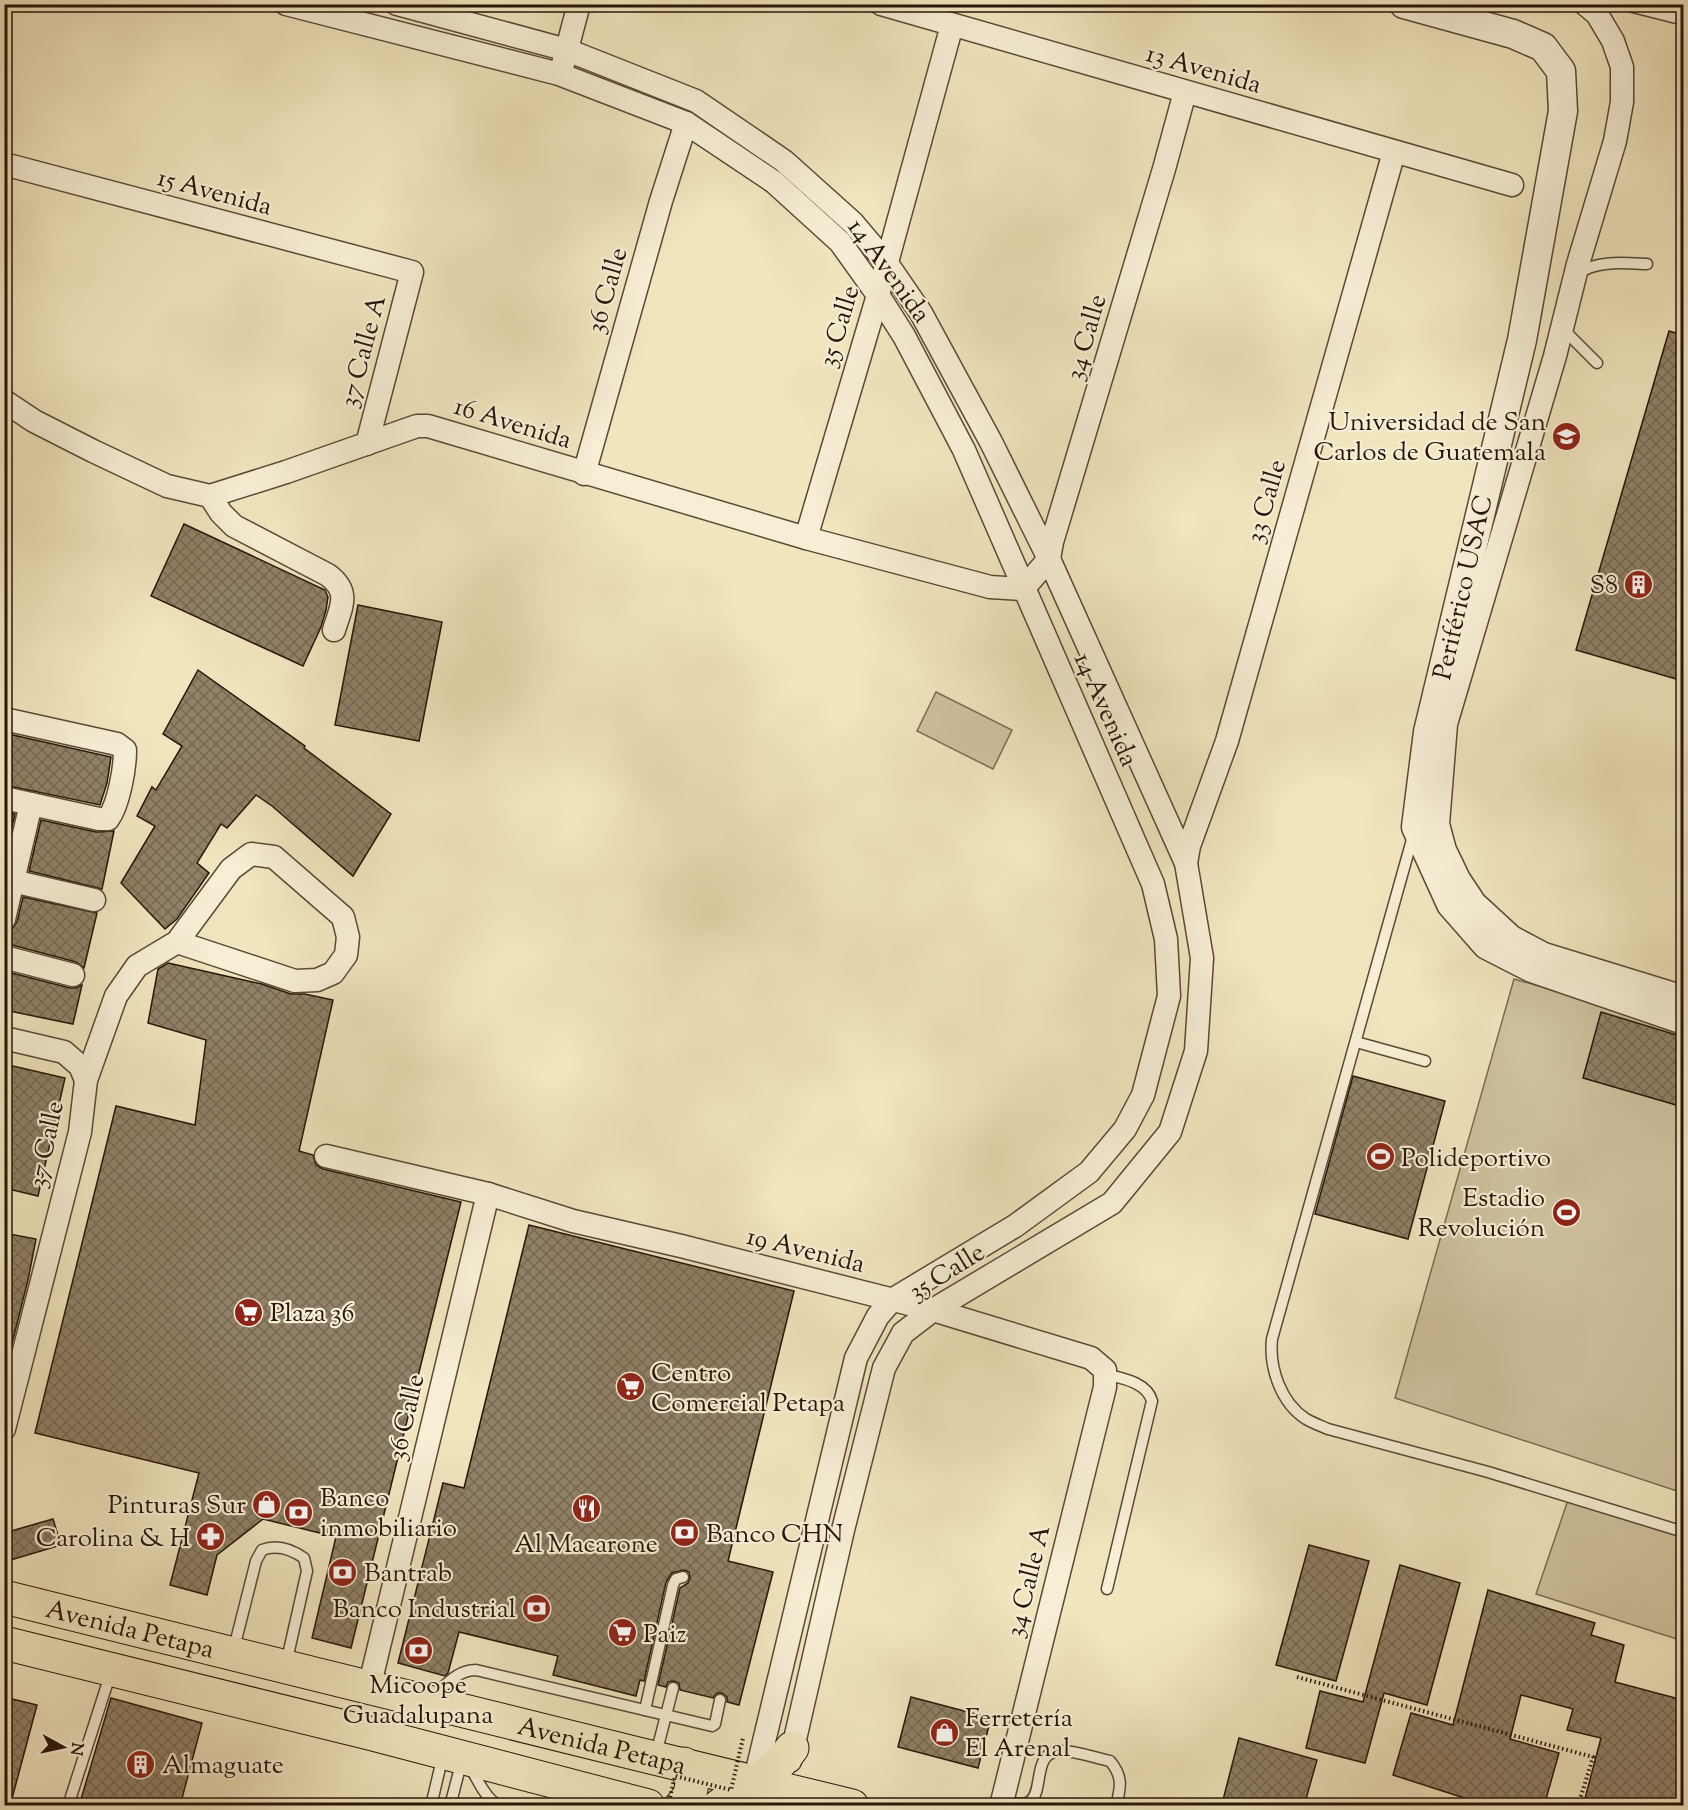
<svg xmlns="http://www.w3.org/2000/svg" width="1688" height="1810" font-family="'Sorts Mill Goudy',serif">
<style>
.grass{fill:#cfc29f;stroke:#7b6c54;stroke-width:1.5}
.building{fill:url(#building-cross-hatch);stroke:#271509;stroke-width:1.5}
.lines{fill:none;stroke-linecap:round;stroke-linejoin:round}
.service-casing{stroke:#5a4936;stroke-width:13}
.minor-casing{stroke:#5a4936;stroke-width:25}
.tertiary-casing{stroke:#5a4936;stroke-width:31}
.primary-casing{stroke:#271509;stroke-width:35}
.path{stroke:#271509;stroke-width:4;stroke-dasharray:1.5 3;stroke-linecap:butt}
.service{stroke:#f6eed5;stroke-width:10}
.minor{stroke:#f6eed5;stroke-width:22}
.tertiary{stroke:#f6eed5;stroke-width:28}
.primary{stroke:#f1e5be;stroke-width:33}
.path-bridge{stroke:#271509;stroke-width:4;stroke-dasharray:1.5 3;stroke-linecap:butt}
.labels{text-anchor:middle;stroke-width:4.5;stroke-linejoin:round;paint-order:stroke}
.street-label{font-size:26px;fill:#271509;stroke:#f6eed5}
.poi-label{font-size:26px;fill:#271509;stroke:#f6eed5;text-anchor:start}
</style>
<defs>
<pattern id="building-cross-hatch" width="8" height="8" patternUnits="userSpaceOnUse" patternTransform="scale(1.5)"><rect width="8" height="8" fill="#908167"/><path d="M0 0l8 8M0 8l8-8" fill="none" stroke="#766853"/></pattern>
</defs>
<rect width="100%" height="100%" fill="#f1e5be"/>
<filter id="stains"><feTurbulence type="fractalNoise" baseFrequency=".00333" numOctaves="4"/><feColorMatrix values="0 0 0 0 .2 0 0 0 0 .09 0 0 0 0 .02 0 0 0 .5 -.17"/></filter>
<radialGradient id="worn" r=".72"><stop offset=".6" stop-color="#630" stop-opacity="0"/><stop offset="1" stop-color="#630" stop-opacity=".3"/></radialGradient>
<g class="grass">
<path d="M 936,692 L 1012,730 L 993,769 L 917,731 Z"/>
<path d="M 1514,979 L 1683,1027 L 1683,1493 L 1395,1398 Z"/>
<path d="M 1568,1500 L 1683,1537 L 1683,1641 L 1536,1594 Z"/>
</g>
<g class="building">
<path d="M 1669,331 L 1683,335 L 1683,681 L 1576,650 Z"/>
<path d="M 184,524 L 325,590 L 328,597 L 326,610 L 321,627 L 303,666 L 151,596 Z"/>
<path d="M 358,605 L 442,622 L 419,741 L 335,725 Z"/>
<path d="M 198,670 L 305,746 L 304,748 L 391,814 L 353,876 L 272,806 L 256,795 L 227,828 L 221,824 L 197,863 L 209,873 L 177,919 L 165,929 L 121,883 L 155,826 L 137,816 L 152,787 L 156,790 L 182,746 L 163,734 Z"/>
<path d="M 4,733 L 111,757 L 107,783 L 100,805 L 4,785 Z"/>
<path d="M 4,812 L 15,814 L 4,858 Z"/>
<path d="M 41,820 L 96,832 L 114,831 L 102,889 L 29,871 Z"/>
<path d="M 23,897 L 97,913 L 84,968 L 76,962 L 8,944 L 11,930 L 17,922 Z"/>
<path d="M 168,963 L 262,984 L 291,994 L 305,994 L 333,1000 L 299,1151 L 313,1155 L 316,1165 L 323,1169 L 461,1202 L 351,1648 L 312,1638 L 336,1537 L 263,1519 L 217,1555 L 207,1595 L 170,1585 L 199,1473 L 35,1433 L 116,1106 L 195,1125 L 206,1040 L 148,1023 L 158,969 Z"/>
<path d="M 4,971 L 70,988 L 76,988 L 82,985 L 73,1024 L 4,1010 Z"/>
<path d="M 1601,1012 L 1680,1036 L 1678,1044 L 1683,1045 L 1683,1107 L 1583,1078 Z"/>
<path d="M 4,1064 L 65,1078 L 38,1196 L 4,1188 Z"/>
<path d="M 1353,1076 L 1445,1101 L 1408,1239 L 1315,1214 Z"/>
<path d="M 529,1225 L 794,1291 L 728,1561 L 773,1572 L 739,1705 L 727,1702 L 727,1697 L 722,1693 L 717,1693 L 713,1698 L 680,1690 L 679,1683 L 674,1681 L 668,1682 L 666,1687 L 658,1685 L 680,1588 L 688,1583 L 690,1578 L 689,1572 L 684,1570 L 672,1573 L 666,1582 L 644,1681 L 640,1680 L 636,1696 L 553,1675 L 558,1656 L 459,1632 L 448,1673 L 445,1676 L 398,1663 L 443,1483 L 464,1488 Z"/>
<path d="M 4,1233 L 36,1239 L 28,1280 L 9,1355 L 4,1354 Z"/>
<path d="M 53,1519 L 61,1545 L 4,1562 L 4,1533 Z"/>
<path d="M 1309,1545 L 1369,1561 L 1336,1681 L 1276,1665 Z"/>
<path d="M 1400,1565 L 1460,1583 L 1427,1705 L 1384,1693 L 1365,1763 L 1306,1748 L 1320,1691 L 1363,1702 Z"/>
<path d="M 1488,1590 L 1595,1623 L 1591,1635 L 1624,1645 L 1615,1682 L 1683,1700 L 1683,1806 L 1583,1806 L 1601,1738 L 1567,1730 L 1573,1709 L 1521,1695 L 1510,1739 L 1559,1753 L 1544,1806 L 1489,1806 L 1393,1775 L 1411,1713 L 1453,1725 Z"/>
<path d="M 4,1697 L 37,1705 L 10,1806 L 4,1806 Z"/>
<path d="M 911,1697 L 991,1718 L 978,1768 L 898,1747 Z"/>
<path d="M 111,1698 L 202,1723 L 180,1806 L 79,1806 Z"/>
<path d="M 1239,1738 L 1317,1760 L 1304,1806 L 1242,1806 L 1223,1800 Z"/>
</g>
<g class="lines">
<defs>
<g id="service">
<path d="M 1621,4 L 1684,20"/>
<path d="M 1577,274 C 1596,260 1624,263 1647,264"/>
<path d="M 1562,328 L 1597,363"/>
<path d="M 1413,836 L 1272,1339 C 1269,1368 1281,1403 1306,1419 C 1313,1423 1321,1426 1328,1429 L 1488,1472 L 1684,1532"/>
<path d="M 1356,1042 L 1425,1061"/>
<path d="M 1105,1374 C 1121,1378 1147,1382 1152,1401 L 1107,1589"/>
<path d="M 233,1652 L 256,1561 L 262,1550 C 277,1544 291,1549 304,1558 L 307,1571 L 286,1664"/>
<path d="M 432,1697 C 446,1685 457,1670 476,1670 L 712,1726 L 715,1724 L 720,1700"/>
<path d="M 645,1710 L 673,1585 L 676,1579 L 683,1577"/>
<path d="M 656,1754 L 673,1688"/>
<path d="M 470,1766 C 477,1779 485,1798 499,1806"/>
<path d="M 1002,1801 C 1010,1803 1021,1806 1029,1802 C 1045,1793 1031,1752 1060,1751 C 1074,1750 1095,1758 1110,1761 C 1123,1776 1121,1787 1116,1806"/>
<path d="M 68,1806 L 111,1672"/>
<path d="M 431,1806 L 443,1755"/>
<path d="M 450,1806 L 462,1760"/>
</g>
<g id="minor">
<path d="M 286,4 L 559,74 L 686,123 L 774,182 L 840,242 L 878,295 L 904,336 L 964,450 L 1153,884 L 1166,939 L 1169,996 L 1143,1095 L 1125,1129 L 1089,1172 L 1015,1226 L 892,1300 L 878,1316 L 856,1358 L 754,1783"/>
<path d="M 397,4 L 567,50 L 696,101 L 784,161 L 853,223 L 886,262 L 921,313 L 991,442 L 1049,559 L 1186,863 L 1202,958 L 1196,1051 L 1170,1132 L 1112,1203 L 933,1310 L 903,1333 L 884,1368 L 843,1530 L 790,1761"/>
<path d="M 881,4 L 1512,185"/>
<path d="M 1585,4 L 1597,14 L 1613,41 L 1622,67 L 1622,102 L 1615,141 L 1578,264 L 1555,356 L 1446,724 L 1438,824 L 1445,850 L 1459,879 L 1475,903 L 1512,937 L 1544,954 L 1684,997"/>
<path d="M 563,64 L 579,4"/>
<path d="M 4,164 L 412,272 L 367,444"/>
<path d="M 4,401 L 34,421 L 93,451 L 167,486 L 210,496 L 286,472 L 417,426 L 428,426 L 806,538 L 990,587 L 1023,589 L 1049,559 L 1052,542 L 1164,169 L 1185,92"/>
<path d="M 584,474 L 661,201 L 686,123"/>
<path d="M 210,496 L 221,513 L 234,526 L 328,575 C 351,592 341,607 334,630"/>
<path d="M 806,538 L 878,295 L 952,25"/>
<path d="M 4,719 L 117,744 L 125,750 C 125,768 119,804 108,819 L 99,819 L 4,798"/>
<path d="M 1186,863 L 1189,846 L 1227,741 L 1394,152"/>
<path d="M 4,879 L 94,900"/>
<path d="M 4,919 L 31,804"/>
<path d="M 4,957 L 73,975"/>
<path d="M 4,1038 L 64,1052 L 80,1066 L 86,1080"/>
<path d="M 326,1156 L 488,1194 L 573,1221 L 681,1246 L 933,1310 L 1091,1358 L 1105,1370 L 1105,1387 L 1001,1806"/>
<path d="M 4,1429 L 80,1132 L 86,1080 L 116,996 L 137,966 L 177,942 L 231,869 L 251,854 L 274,857 L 343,917 L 348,937 L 346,955 L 333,973 L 317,980 L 295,981 L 177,942"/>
<path d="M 369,1688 L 488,1194"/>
</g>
<path id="tertiary" d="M 1404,4 L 1513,34 L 1543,47 L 1561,71 L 1563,111 L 1522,340 L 1428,732 L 1416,827 L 1451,904 L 1487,945 L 1532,968 L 1684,1020"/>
<g id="primary">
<path id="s1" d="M 4,1597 C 287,1667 569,1738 852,1806"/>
<path d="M 4,1643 L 369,1733 L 648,1806"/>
<path d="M 681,1806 C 695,1793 694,1778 684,1764"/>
<path d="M 719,1806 C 745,1788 774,1774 792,1748"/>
</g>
</defs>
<use href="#service" class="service-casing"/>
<use href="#minor" class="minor-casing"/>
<use href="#tertiary" class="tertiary-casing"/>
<use href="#primary" class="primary-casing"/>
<path class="path" d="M 1297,1677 L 1593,1757 L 1578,1806"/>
<use href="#service" class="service"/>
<use href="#minor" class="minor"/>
<use href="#tertiary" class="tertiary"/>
<use href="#primary" class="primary"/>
<path class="path-bridge" d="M 668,1806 L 675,1776 L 731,1790 L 743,1738"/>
</g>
<defs>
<symbol id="university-disc" viewBox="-11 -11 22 22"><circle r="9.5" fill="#8f2418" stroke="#f6eed5"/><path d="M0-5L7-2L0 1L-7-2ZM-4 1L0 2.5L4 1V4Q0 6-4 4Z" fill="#fff"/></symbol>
<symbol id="building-disc" viewBox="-11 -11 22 22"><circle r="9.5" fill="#8f2418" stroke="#f6eed5"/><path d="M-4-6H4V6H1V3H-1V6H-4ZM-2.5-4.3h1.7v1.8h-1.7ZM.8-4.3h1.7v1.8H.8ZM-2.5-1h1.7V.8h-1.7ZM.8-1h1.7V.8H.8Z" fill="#fff"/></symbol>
<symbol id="stadium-disc" viewBox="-11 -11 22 22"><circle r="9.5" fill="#8f2418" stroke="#f6eed5"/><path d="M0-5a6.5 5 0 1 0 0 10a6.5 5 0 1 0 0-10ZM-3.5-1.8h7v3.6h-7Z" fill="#fff"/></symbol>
<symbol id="supermarket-disc" viewBox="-11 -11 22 22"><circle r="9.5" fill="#8f2418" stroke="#f6eed5"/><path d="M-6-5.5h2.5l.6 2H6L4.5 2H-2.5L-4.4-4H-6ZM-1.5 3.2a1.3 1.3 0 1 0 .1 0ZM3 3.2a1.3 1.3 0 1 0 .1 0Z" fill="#fff"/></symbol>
<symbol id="shop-disc" viewBox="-11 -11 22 22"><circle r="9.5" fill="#8f2418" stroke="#f6eed5"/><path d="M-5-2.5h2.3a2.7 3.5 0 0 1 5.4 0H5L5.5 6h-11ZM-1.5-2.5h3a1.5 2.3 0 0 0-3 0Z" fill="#fff"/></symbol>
<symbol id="restaurant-disc" viewBox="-11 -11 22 22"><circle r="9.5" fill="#8f2418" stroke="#f6eed5"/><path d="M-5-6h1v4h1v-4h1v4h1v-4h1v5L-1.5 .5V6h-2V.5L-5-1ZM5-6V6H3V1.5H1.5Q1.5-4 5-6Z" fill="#fff"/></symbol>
<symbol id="bank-disc" viewBox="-11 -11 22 22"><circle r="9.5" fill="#8f2418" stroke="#f6eed5"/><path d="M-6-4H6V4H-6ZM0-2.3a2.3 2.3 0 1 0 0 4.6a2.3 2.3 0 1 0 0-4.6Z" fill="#fff"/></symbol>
<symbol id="pharmacy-disc" viewBox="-11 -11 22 22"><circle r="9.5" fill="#8f2418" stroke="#f6eed5"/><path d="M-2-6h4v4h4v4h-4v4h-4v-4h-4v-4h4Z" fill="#fff"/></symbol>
</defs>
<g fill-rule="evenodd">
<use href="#university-disc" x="1550" y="420" width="33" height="33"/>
<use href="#building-disc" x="1622" y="568" width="33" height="33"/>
<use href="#stadium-disc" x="1364" y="1140" width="33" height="33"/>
<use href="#stadium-disc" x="1550" y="1196" width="33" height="33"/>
<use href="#supermarket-disc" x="232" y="1296" width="33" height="33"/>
<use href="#supermarket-disc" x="614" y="1370" width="33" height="33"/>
<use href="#shop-disc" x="250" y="1488" width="33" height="33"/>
<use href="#restaurant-disc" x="570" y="1492" width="33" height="33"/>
<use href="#bank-disc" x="282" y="1496" width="33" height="33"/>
<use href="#bank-disc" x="668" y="1516" width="33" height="33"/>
<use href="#pharmacy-disc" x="194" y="1520" width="33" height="33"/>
<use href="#bank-disc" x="326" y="1556" width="33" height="33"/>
<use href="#bank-disc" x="520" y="1592" width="33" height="33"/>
<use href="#supermarket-disc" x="606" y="1616" width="33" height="33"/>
<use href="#bank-disc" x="402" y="1634" width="33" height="33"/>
<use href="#shop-disc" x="928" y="1716" width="33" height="33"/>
<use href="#building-disc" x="124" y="1748" width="33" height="33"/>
</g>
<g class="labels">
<g class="street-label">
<text transform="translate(1204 68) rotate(16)" y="9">13 Avenida</text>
<text transform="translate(215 191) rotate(15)" y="9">15 Avenida</text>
<text transform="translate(890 270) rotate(54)" y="9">14 Avenida</text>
<text transform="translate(606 290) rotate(-74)" y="9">36 Calle</text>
<text transform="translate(838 326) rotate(-73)" y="9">35 Calle</text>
<text transform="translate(1085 337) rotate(-74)" y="9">34 Calle</text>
<text transform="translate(362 351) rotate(-75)" y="9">37 Calle A</text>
<text transform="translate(513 422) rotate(17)" y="9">16 Avenida</text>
<text transform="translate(1265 501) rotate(-74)" y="9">33 Calle</text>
<text transform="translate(1462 587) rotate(-77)" y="9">Periférico USAC</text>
<text transform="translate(1107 709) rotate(66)" y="9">14 Avenida</text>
<text transform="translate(45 1144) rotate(-78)" y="9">37 Calle</text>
<text transform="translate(806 1249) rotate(14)" y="9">19 Avenida</text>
<text transform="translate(946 1271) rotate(-32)" y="9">35 Calle</text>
<text transform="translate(405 1417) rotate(-77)" y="9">36 Calle</text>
<text transform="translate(1027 1581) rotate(-76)" y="9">34 Calle A</text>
<text dy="9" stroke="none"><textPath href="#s1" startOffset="130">Avenida Petapa</textPath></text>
<text dy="9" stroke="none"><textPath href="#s1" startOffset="616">Avenida Petapa</textPath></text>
</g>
<g class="poi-label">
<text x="1546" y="430" text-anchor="end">Universidad de San<tspan x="1546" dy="30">Carlos de Guatemala</tspan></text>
<text x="1618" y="593" text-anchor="end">S8</text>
<text x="1401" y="1166">Polideportivo</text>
<text x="1545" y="1206" text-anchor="end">Estadio<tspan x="1545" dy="30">Revolución</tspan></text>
<text x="270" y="1321">Plaza 36</text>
<text x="651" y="1381">Centro<tspan x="651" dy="30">Comercial Petapa</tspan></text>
<text x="320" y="1506">Banco<tspan x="320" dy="30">inmobiliario</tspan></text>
<text x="246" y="1513" text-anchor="end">Pinturas Sur</text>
<text x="706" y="1542">Banco CHN</text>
<text x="190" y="1546" text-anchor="end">Carolina &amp; H</text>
<text x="586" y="1552" text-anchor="middle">Al Macarone</text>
<text x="364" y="1581">Bantrab</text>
<text x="516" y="1617" text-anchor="end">Banco Industrial</text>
<text x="643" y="1642">Paiz</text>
<text x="418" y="1693" text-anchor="middle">Micoope<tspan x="418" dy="30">Guadalupana</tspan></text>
<text x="965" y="1726">Ferretería<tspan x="965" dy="30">El Arenal</tspan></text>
<text x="162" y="1773">Almaguate</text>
</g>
</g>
<rect width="1688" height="1810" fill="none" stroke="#f1e5be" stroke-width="24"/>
<rect x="6" y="6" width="1676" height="1798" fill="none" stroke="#271509" stroke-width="3"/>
<rect x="12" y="12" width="1664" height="1786" fill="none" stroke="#271509" stroke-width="1.5"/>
<g transform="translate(63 1747) rotate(98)" stroke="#f6eed5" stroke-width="4.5" paint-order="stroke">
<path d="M0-4.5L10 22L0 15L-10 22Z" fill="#271509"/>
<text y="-9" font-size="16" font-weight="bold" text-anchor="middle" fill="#271509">N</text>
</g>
<rect width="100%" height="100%" filter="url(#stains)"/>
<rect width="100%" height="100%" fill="url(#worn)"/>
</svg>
